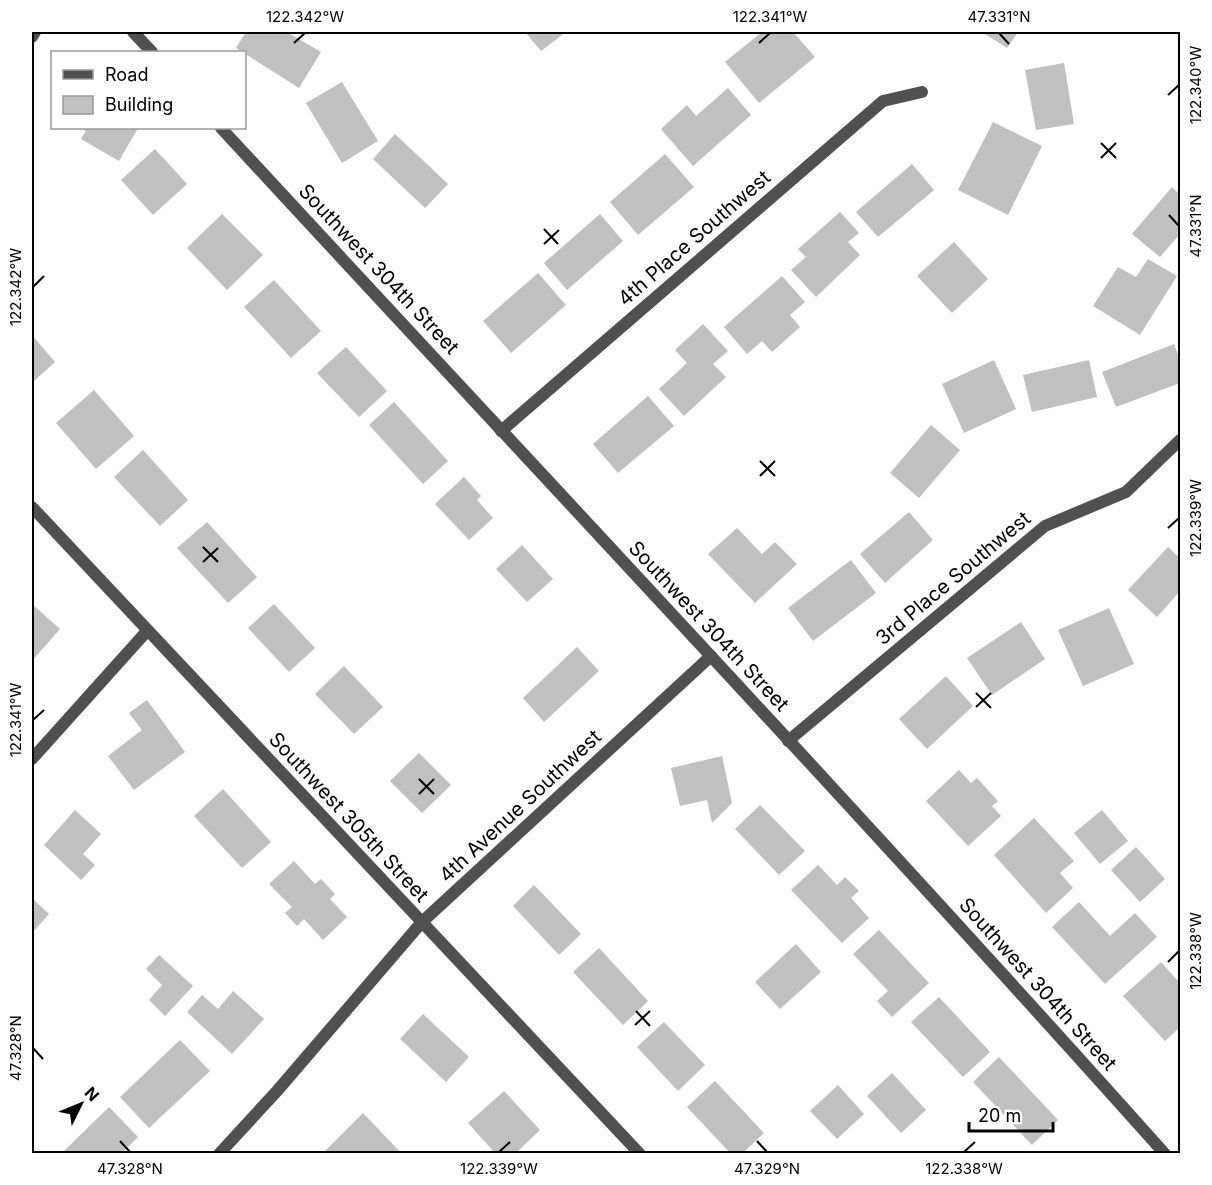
<svg xmlns="http://www.w3.org/2000/svg" width="1212" height="1185" font-family="Inter,sans-serif">
<style>
.building{fill:#c0c0c0}
.lines{fill:none;stroke-linecap:round;stroke-linejoin:round}
.street{stroke:#505050;stroke-width:12}
.ticks{fill:none;stroke:#000;stroke-width:2}
.labels{text-anchor:middle;stroke-width:4.5;stroke-linejoin:round;paint-order:stroke}
.street-label{font-size:20px;fill:#000;stroke:#fff}
.neatline{fill:none;stroke:#000;stroke-width:2}
.ticks-label{font-size:15px;text-anchor:middle;fill:#000}
</style>
<rect width="100%" height="100%" fill="#fff"/>
<g class="building">
<path d="M 246,32 L 287,32 L 321,52 L 299,88 L 236,48 Z"/>
<path d="M 525,32 L 566,32 L 541,51 Z"/>
<path d="M 762,32 L 793,32 L 815,57 L 759,103 L 725,62 Z"/>
<path d="M 982,32 L 1018,32 L 1007,48 Z"/>
<path d="M 1064,63 L 1074,124 L 1036,130 L 1025,70 Z"/>
<path d="M 342,82 L 378,141 L 342,163 L 306,103 Z"/>
<path d="M 728,88 L 751,115 L 693,166 L 661,129 L 687,105 L 696,116 Z"/>
<path d="M 993,122 L 1042,146 L 1008,215 L 958,190 Z"/>
<path d="M 81,128 L 138,128 L 119,161 L 81,139 L 86,131 Z"/>
<path d="M 395,134 L 448,184 L 425,208 L 373,159 Z"/>
<path d="M 155,149 L 187,184 L 153,215 L 121,180 Z"/>
<path d="M 665,154 L 694,187 L 638,235 L 610,202 Z"/>
<path d="M 912,164 L 934,190 L 878,237 L 856,212 Z"/>
<path d="M 1172,187 L 1180,195 L 1180,234 L 1160,257 L 1132,234 Z"/>
<path d="M 840,212 L 859,233 L 848,242 L 860,255 L 816,297 L 791,270 L 806,257 L 798,249 Z"/>
<path d="M 222,214 L 263,255 L 227,290 L 187,248 Z"/>
<path d="M 600,214 L 623,241 L 567,290 L 544,263 Z"/>
<path d="M 954,242 L 988,279 L 952,313 L 917,276 Z"/>
<path d="M 1148,259 L 1177,276 L 1140,335 L 1093,306 L 1118,267 L 1136,277 Z"/>
<path d="M 538,273 L 566,305 L 511,353 L 483,321 Z"/>
<path d="M 782,276 L 805,302 L 790,315 L 800,327 L 772,352 L 762,341 L 747,354 L 724,327 Z"/>
<path d="M 274,280 L 321,331 L 291,358 L 244,307 Z"/>
<path d="M 703,324 L 728,351 L 713,364 L 726,377 L 684,416 L 659,389 L 687,363 L 675,350 Z"/>
<path d="M 32,335 L 55,362 L 32,383 Z"/>
<path d="M 1174,344 L 1180,360 L 1180,383 L 1116,407 L 1102,372 Z"/>
<path d="M 346,347 L 387,391 L 359,417 L 317,373 Z"/>
<path d="M 994,360 L 1016,409 L 964,433 L 942,384 Z"/>
<path d="M 1089,360 L 1097,397 L 1032,412 L 1023,375 Z"/>
<path d="M 94,390 L 134,436 L 96,469 L 56,423 Z"/>
<path d="M 648,396 L 674,426 L 618,473 L 593,444 Z"/>
<path d="M 394,402 L 448,461 L 423,484 L 369,425 Z"/>
<path d="M 931,425 L 960,450 L 919,498 L 890,473 Z"/>
<path d="M 143,450 L 188,500 L 160,526 L 114,477 Z"/>
<path d="M 464,477 L 481,496 L 477,500 L 493,518 L 469,540 L 435,504 Z"/>
<path d="M 909,512 L 933,540 L 885,583 L 860,554 Z"/>
<path d="M 207,522 L 257,577 L 228,603 L 177,548 Z"/>
<path d="M 737,528 L 762,554 L 775,542 L 797,564 L 755,603 L 708,554 Z"/>
<path d="M 522,545 L 553,579 L 527,602 L 496,569 Z"/>
<path d="M 1168,547 L 1180,558 L 1180,591 L 1157,617 L 1128,590 Z"/>
<path d="M 851,560 L 876,593 L 813,641 L 788,608 Z"/>
<path d="M 32,604 L 60,629 L 32,661 Z"/>
<path d="M 274,604 L 315,648 L 289,672 L 248,628 Z"/>
<path d="M 1109,608 L 1134,664 L 1083,686 L 1058,630 Z"/>
<path d="M 1021,622 L 1045,659 L 992,695 L 967,658 Z"/>
<path d="M 577,647 L 599,671 L 544,722 L 523,698 Z"/>
<path d="M 344,666 L 383,707 L 354,734 L 315,694 Z"/>
<path d="M 946,676 L 973,706 L 927,749 L 899,719 Z"/>
<path d="M 147,700 L 185,752 L 134,790 L 108,756 L 142,730 L 129,713 Z"/>
<path d="M 419,753 L 451,785 L 422,813 L 390,781 Z"/>
<path d="M 722,756 L 732,803 L 712,823 L 707,800 L 680,806 L 671,768 Z"/>
<path d="M 959,770 L 971,783 L 977,778 L 998,801 L 992,806 L 1001,816 L 968,846 L 926,801 Z"/>
<path d="M 223,789 L 271,842 L 242,868 L 194,816 Z"/>
<path d="M 760,805 L 805,851 L 779,875 L 735,829 Z"/>
<path d="M 75,810 L 101,834 L 83,854 L 95,865 L 81,880 L 44,845 Z"/>
<path d="M 1102,810 L 1128,841 L 1100,864 L 1074,833 Z"/>
<path d="M 1034,818 L 1074,861 L 1060,873 L 1073,888 L 1046,913 L 994,855 Z"/>
<path d="M 1136,847 L 1165,879 L 1140,902 L 1111,870 Z"/>
<path d="M 294,861 L 315,884 L 321,879 L 335,894 L 330,899 L 347,917 L 323,940 L 304,919 L 297,926 L 285,913 L 292,907 L 269,884 Z"/>
<path d="M 818,865 L 837,885 L 845,877 L 859,891 L 851,898 L 869,918 L 842,943 L 791,890 Z"/>
<path d="M 534,885 L 581,934 L 559,955 L 513,906 Z"/>
<path d="M 32,898 L 49,914 L 32,933 Z"/>
<path d="M 1079,902 L 1110,936 L 1135,913 L 1157,937 L 1105,984 L 1052,927 Z"/>
<path d="M 879,930 L 929,983 L 892,1017 L 877,1001 L 888,991 L 853,954 Z"/>
<path d="M 796,944 L 821,972 L 780,1009 L 755,982 Z"/>
<path d="M 599,948 L 648,1001 L 623,1025 L 573,972 Z"/>
<path d="M 159,955 L 193,986 L 165,1016 L 149,1000 L 162,985 L 146,969 Z"/>
<path d="M 1161,962 L 1180,983 L 1180,1027 L 1165,1041 L 1123,996 Z"/>
<path d="M 233,991 L 264,1019 L 232,1054 L 187,1012 L 202,995 L 218,1009 Z"/>
<path d="M 939,997 L 990,1052 L 963,1077 L 911,1022 Z"/>
<path d="M 423,1014 L 469,1057 L 446,1082 L 400,1039 Z"/>
<path d="M 664,1022 L 705,1065 L 678,1091 L 637,1047 Z"/>
<path d="M 180,1040 L 210,1071 L 149,1128 L 120,1097 Z"/>
<path d="M 999,1057 L 1058,1120 L 1032,1145 L 973,1082 Z"/>
<path d="M 892,1073 L 926,1110 L 901,1133 L 867,1096 Z"/>
<path d="M 715,1081 L 764,1133 L 742,1154 L 731,1154 L 687,1107 Z"/>
<path d="M 838,1085 L 864,1114 L 837,1139 L 810,1111 Z"/>
<path d="M 504,1091 L 540,1130 L 515,1154 L 496,1154 L 468,1123 Z"/>
<path d="M 109,1107 L 138,1137 L 121,1154 L 61,1154 Z"/>
<path d="M 363,1113 L 402,1154 L 322,1154 Z"/>
</g>
<g class="lines">
<g class="street">
<path d="M 133,32 L 152,52"/>
<path d="M 32,37 L 35,32"/>
<path d="M 221,128 C 536,469 855,807 1165,1154"/>
<path d="M 501,431 L 883,101 L 922,92"/>
<path d="M 32,507 L 640,1154"/>
<path d="M 788,741 L 1045,526 L 1126,492 L 1180,440"/>
<path d="M 32,759 L 147,631"/>
<path d="M 219,1154 L 277,1091 L 422,922 L 711,656"/>
</g>
</g>
<path class="ticks" d="M 999,33 L 1009,44M 294,43 L 305,33M 759,43 L 770,33M 1168,95 L 1179,85M 1101,143 L 1116,158M 1101,158 L 1116,143M 1169,215 L 1179,226M 544,229 L 558,244M 544,244 L 559,230M 33,287 L 44,276M 760,461 L 775,476M 760,476 L 775,461M 1168,528 L 1179,518M 203,547 L 218,562M 203,562 L 218,548M 976,693 L 991,708M 976,707 L 991,693M 33,720 L 44,710M 419,779 L 434,794M 419,794 L 434,779M 1168,962 L 1179,951M 636,1011 L 650,1026M 635,1025 L 650,1011M 33,1048 L 43,1059M 120,1141 L 130,1152M 757,1141 L 767,1152M 499,1152 L 510,1142M 964,1152 L 975,1142"/>
<g class="labels">
<g class="street-label">
<text transform="translate(694 238) rotate(-41)" y="7">4th Place Southwest</text>
<text transform="translate(379 269) rotate(47)" y="7">Southwest 304th Street</text>
<text transform="translate(953 578) rotate(-40)" y="7">3rd Place Southwest</text>
<text transform="translate(709 626) rotate(47)" y="7">Southwest 304th Street</text>
<text transform="translate(520 806) rotate(-43)" y="7">4th Avenue Southwest</text>
<text transform="translate(349 817) rotate(47)" y="7">Southwest 305th Street</text>
<text transform="translate(1038 984) rotate(48)" y="7">Southwest 304th Street</text>
</g>
</g>
<rect width="1212" height="1185" fill="none" stroke="#ffffff" stroke-width="66"/>
<rect x="51" y="51" width="195" height="78" fill="#ffffff" stroke="#999999" stroke-width="1.5"/>
<rect x="63" y="70" width="30" height="9" fill="#505050" stroke="#999999" stroke-width="1.5"/>
<text x="105" y="81" font-size="18" fill="#000000">Road</text>
<rect x="63" y="96" width="30" height="18" fill="#c0c0c0" stroke="#999999" stroke-width="1.5"/>
<text x="105" y="111" font-size="18" fill="#000000">Building</text>
<g transform="translate(81 1104) rotate(47)" stroke="#ffffff" stroke-width="4.5" paint-order="stroke">
<path d="M0-4.5L10 22L0 15L-10 22Z" fill="#000000"/>
<text y="-9" font-size="16" font-weight="bold" text-anchor="middle" fill="#000000">N</text>
</g>
<path d="M969 1122v9h84v-9" fill="none" stroke="#000000" stroke-width="3"/>
<text x="978" y="1122" font-size="18" fill="#000000" stroke="#ffffff" stroke-width="4.5" paint-order="stroke">20 m</text>
<rect x="33" y="33" width="1146" height="1119" class="neatline"/>
<g class="ticks-label">
<text x="305" y="22">122.342°W</text>
<text x="770" y="22">122.341°W</text>
<text x="999" y="22">47.331°N</text>
<text transform="translate(1196 85) rotate(-90)" y="5">122.340°W</text>
<text transform="translate(1196 226) rotate(-90)" y="5">47.331°N</text>
<text transform="translate(16 287) rotate(-90)" y="5">122.342°W</text>
<text transform="translate(1196 518) rotate(-90)" y="5">122.339°W</text>
<text transform="translate(16 720) rotate(-90)" y="5">122.341°W</text>
<text transform="translate(1196 951) rotate(-90)" y="5">122.338°W</text>
<text transform="translate(16 1048) rotate(-90)" y="5">47.328°N</text>
<text x="130" y="1174">47.328°N</text>
<text x="499" y="1174">122.339°W</text>
<text x="767" y="1174">47.329°N</text>
<text x="964" y="1174">122.338°W</text>
</g>
</svg>
